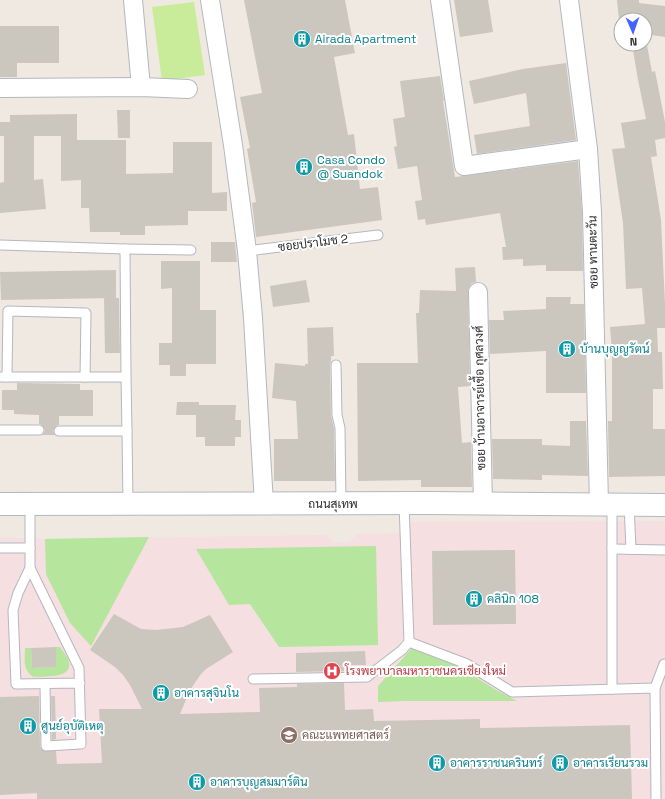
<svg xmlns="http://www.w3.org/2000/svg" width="665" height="799" font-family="'Space Grotesk',Sarabun,sans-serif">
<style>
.medical{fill:#f5dfe0}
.green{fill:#b6e59e}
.pitch{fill:#c9ec9a}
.building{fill:#cbc7bf}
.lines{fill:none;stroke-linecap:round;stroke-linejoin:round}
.service-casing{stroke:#b4b7c1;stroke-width:11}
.minor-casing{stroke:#b4b7c1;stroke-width:20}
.secondary-casing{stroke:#b4b7c1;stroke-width:24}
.service{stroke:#fff;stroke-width:9}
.minor{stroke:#fff;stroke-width:18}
.secondary{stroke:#fff;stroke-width:22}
.labels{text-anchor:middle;stroke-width:4;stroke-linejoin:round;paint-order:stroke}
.culture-label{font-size:12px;fill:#0d838f;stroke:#fff;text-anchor:start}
.street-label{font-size:12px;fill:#2e2e2e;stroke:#fff}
.health-label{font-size:12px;fill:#be3a42;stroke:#fff;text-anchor:start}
.education-label{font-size:12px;fill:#785e54;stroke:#fff;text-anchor:start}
</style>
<rect width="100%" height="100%" fill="#efe9e1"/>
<path class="medical" d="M 665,521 L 665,799 L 0,799 L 0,537 L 45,539 L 326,535 L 334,543 L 349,542 L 358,534 L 398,533 L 404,522 Z"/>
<g class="green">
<path d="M 149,537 L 91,646 L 70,623 L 46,574 L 45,539 Z"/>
<path d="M 376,546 L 378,645 L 279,647 L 250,604 L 229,605 L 196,549 Z"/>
<path d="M 56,647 L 60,647 C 63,652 69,657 69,663 C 72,679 43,676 33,677 C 22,668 25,660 25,648 L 31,648 L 32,668 L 56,667 Z"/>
<path d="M 412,648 L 432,650 L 496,690 L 517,701 L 404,701 L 378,702 L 378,686 Z"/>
</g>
<path class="pitch" d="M 194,2 L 205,75 L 162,81 L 152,7 Z"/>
<g class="building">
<path d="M 244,0 L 345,0 L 355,53 L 334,57 L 348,135 L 354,134 L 360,189 L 378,187 L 382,220 L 256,237 L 252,203 L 256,202 L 247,149 L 250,148 L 240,97 L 262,93 Z"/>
<path d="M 454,0 L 488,0 L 493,32 L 460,37 Z"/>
<path d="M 617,0 L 639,0 L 639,3 L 665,6 L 665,37 L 645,34 L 645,20 L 619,20 Z"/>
<path d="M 0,26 L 59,26 L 59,63 L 17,63 L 17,77 L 0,77 Z"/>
<path d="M 645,34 L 652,72 L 655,71 L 665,122 L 665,138 L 655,140 L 657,156 L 651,157 L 661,220 L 665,304 L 665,328 L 657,328 L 658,352 L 662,352 L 663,389 L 653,389 L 653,429 L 665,429 L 665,476 L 609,477 L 608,421 L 612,421 L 612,351 L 610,327 L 645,324 L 642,288 L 626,289 L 623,223 L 612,149 L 625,148 L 621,123 L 646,119 L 637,75 L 637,74 L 632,44 L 645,44 Z"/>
<path d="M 566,63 L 576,140 L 477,154 L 474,135 L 530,126 L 526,93 L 474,104 L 469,81 L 523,69 Z"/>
<path d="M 440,76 L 444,101 L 443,101 L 455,177 L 578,161 L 582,212 L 583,271 L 546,271 L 546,265 L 523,266 L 523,259 L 503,260 L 502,247 L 506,247 L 500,213 L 426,225 L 425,219 L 418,220 L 415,201 L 422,200 L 417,166 L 398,169 L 394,147 L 397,146 L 393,119 L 405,117 L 400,81 Z"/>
<path d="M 117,110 L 130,110 L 130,138 L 118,138 Z"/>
<path d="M 77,114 L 77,140 L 126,140 L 126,174 L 173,173 L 173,142 L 212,142 L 212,193 L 227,192 L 227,211 L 188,211 L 188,225 L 145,226 L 145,235 L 120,235 L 120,232 L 90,232 L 89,208 L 81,208 L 81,180 L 61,181 L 61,136 L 34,136 L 34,180 L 43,179 L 46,209 L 0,213 L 0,183 L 4,182 L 4,136 L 0,136 L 0,122 L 10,122 L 10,115 Z"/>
<path d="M 211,242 L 235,242 L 237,262 L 211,262 Z"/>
<path d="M 161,261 L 200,261 L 200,310 L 216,310 L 216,364 L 186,364 L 186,376 L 170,376 L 170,365 L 159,365 L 159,343 L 172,343 L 172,288 L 161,289 Z"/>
<path d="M 475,267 L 476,282 L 472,283 L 469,287 L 468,292 L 470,386 L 458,387 L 462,443 L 471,442 L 472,487 L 421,487 L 421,480 L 358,481 L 357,363 L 418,363 L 416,313 L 419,313 L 420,290 L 456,291 L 455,268 Z"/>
<path d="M 116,270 L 116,298 L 119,298 L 120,353 L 105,353 L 104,298 L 113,298 L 1,300 L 0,272 Z"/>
<path d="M 306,280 L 310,302 L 273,307 L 270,286 Z"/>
<path d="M 546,297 L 571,297 L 570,304 L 584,304 L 586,393 L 546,393 L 546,351 L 490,354 L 489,320 L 504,320 L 503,311 L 546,309 Z"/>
<path d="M 333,327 L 334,356 L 331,356 L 331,361 L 330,365 L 331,415 L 334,429 L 335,481 L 274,481 L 274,439 L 298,439 L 296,401 L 272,398 L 275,363 L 305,366 L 305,364 L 308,364 L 307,328 Z"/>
<path d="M 17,383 L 80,384 L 80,390 L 93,390 L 93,416 L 59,416 L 59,425 L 56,426 L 53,431 L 55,435 L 42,435 L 44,433 L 45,430 L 42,425 L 39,424 L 39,415 L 14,414 L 14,410 L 2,410 L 2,390 L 17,390 Z"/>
<path d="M 177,402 L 199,402 L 199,405 L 236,405 L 235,420 L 241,420 L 241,437 L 235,437 L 235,446 L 205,446 L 205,437 L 196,437 L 196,415 L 176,415 Z"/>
<path d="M 570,421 L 586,421 L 588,476 L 542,475 L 542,480 L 493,479 L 492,439 L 542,439 L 542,445 L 570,446 Z"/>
<path d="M 515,550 L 516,624 L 433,625 L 432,551 Z"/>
<path d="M 114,614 L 141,629 L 156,630 L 183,627 L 210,615 L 233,652 L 206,669 L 201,674 L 190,690 L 180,714 L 260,712 L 259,688 L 297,687 L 297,684 L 344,683 L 345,710 L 373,709 L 374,721 L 480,719 L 480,728 L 630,725 L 632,799 L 37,799 L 37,793 L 0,795 L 0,697 L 39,696 L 40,746 L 41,749 L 44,751 L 56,751 L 57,764 L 102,763 L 99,709 L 142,709 L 130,685 L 123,675 L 115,667 L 90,650 Z"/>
<path d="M 56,647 L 56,667 L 32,668 L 31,648 Z"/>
<path d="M 365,651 L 366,665 L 344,665 L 344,671 L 296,672 L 296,653 Z"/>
<path d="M 51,696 L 55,696 L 56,739 L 52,740 Z"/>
</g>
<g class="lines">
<defs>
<g id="service">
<path d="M 0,245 L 125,249 L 191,250"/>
<path d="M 125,249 L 126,377 L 127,431 L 128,503"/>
<path d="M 247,251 L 378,235"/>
<path d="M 336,365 L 337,415 L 340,428 L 341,503"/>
<path d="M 0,377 L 126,377"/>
<path d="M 7,377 L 8,311 L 86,313 L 85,377"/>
<path d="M 0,430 L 39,430"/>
<path d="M 59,431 L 127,431"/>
<path d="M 629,504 L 631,549"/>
<path d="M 0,548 L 30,548"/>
<path d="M 612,549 L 665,550"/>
<path d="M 30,568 L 30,504"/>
<path d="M 409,642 L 467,664 L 512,692 L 655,688 L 656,799"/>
<path d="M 253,679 L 367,677 L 402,650 L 409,642 L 404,503"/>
<path d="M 45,684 L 46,746 L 81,744 L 79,668 L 30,568 L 18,593 L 13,610 L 16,684 L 80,683"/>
<path d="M 655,688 L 664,664"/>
<path d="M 612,689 L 612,504"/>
</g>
<g id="minor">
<path d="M 133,0 L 141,87"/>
<path d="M 210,0 L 233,145 L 247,251 L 253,318 L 264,504"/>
<path d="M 440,0 L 464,166 L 588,149"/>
<path d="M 569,0 L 588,149 L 592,212 L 599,504"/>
<path d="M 0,88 L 141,87 L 188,89"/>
<path d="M 478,292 L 483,504"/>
</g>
<path id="secondary" d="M 0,504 L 430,503 L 665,505"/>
</defs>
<use href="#service" class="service-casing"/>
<use href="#minor" class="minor-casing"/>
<use href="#secondary" class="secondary-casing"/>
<use href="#service" class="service"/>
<use href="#minor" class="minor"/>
<use href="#secondary" class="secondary"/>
</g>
<defs>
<symbol id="building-disc" viewBox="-11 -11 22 22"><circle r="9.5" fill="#0f9aa8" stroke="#fff"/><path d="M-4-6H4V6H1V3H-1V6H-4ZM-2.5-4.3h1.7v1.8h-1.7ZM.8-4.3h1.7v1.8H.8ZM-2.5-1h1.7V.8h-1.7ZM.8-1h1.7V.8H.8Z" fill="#fff"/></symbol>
<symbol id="hospital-disc" viewBox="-11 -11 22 22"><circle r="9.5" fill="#e0444e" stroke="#fff"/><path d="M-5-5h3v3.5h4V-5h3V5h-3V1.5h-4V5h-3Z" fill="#fff"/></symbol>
<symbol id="university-disc" viewBox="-11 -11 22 22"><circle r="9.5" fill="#8d6e63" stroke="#fff"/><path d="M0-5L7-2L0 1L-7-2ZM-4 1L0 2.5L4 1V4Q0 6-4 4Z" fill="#fff"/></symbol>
</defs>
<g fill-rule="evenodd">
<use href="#building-disc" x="292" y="29" width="20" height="20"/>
<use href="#building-disc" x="294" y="157" width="20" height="20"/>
<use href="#building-disc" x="557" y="339" width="20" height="20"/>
<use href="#building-disc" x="464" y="589" width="20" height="20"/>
<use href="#hospital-disc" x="322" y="661" width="20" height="20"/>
<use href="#building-disc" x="151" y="683" width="20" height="20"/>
<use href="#building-disc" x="18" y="716" width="20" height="20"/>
<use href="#university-disc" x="279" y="725" width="20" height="20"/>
<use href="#building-disc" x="427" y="753" width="20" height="20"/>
<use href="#building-disc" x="550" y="753" width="20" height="20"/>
<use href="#building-disc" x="187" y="772" width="20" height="20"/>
</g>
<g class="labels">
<g class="culture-label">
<text x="315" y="43">Airada Apartment</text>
<text x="317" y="164">Casa Condo<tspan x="317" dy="14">@ Suandok</tspan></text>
<text x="580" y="353">บ้านบุญญรัตน์</text>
<text x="487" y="603">คลินิก 108</text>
<text x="174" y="697">อาคารสุจินโน</text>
<text x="41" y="730">ศูนย์อุบัติเหตุ</text>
<text x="450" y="767">อาคารราชนครินทร์</text>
<text x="573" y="767">อาคารเรียนรวม</text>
<text x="210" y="786">อาคารบุญสมมาร์ติน</text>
</g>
<g class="street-label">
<text transform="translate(313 243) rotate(-7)" y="4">ซอยปราโมช 2</text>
<text transform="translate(593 252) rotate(-91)" y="4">ซอย ทานตะวัน</text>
<text transform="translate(480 398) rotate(-91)" y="4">ซอย บ้านอาจารย์เชื้อ กุศลวงศ์</text>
<text x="333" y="508">ถนนสุเทพ</text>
</g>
<g class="health-label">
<text x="345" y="675">โรงพยาบาลมหาราชนครเชียงใหม่</text>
</g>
<g class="education-label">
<text x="302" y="739">คณะแพทยศาสตร์</text>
</g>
</g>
<g transform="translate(633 32) rotate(178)"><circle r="19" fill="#ffffff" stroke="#ababab"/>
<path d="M0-3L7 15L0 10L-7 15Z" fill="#4264fb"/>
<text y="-6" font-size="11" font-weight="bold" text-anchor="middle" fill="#2e2e2e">N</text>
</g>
</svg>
